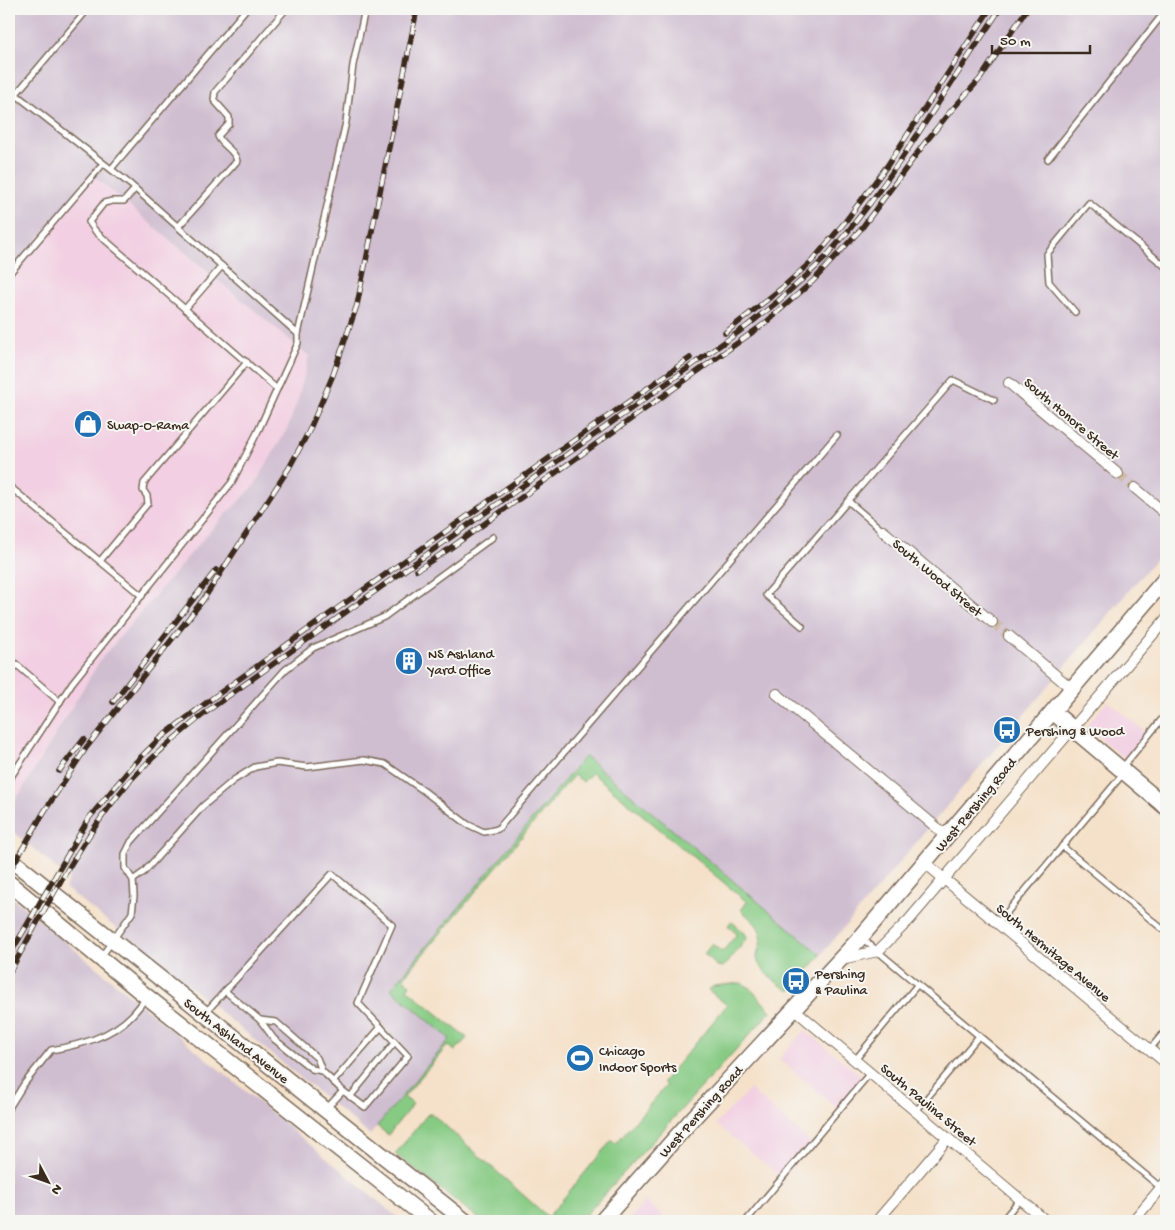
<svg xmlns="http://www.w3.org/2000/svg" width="1175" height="1230" font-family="'Gochi Hand',sans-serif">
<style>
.built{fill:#f2cfe2}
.industrial{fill:#cfbdd0}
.green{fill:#86ca83;stroke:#607a50}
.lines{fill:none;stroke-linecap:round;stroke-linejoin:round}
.street-tunnel{stroke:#d0bca7;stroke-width:10;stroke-dasharray:10 5;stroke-linecap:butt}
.lane-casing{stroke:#7c6a5a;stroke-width:8}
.street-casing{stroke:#7c6a5a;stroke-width:12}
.secondary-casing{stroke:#7c6a5a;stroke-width:18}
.lane{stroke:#fff;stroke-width:5}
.street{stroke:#fff;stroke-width:10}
.secondary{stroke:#fff;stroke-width:15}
.rail-casing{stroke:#3b2a1e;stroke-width:5.5}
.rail{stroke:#f6f6f2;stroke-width:4;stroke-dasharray:11;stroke-linecap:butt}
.labels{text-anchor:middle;stroke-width:4;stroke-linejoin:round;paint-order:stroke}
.street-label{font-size:14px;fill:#3b2a1e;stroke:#f6f6f2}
.poi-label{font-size:14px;fill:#3b2a1e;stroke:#f6f6f2;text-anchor:start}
</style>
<rect width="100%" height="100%" fill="#f6f6f2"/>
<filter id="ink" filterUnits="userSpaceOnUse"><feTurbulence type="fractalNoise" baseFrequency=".02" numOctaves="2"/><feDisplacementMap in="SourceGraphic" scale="10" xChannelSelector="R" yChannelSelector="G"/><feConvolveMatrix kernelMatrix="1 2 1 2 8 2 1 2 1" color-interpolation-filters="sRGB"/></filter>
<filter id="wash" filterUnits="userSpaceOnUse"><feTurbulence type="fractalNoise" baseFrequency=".0096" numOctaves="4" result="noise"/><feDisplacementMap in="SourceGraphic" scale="20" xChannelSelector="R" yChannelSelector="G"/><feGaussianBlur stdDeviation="1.12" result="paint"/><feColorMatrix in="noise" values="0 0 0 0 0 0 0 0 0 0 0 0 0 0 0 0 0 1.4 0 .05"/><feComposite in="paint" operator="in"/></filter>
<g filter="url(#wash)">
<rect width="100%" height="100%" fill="#f5e1c9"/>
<g class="built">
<path d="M 92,174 L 309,356 L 298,399 L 287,429 L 254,486 L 211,530 L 101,659 L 9,811 L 9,273 Z"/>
<path d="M 1108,701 L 1149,735 L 1127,761 L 1086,726 Z"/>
<path d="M 805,1030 L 865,1079 L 839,1110 L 779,1059 Z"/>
<path d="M 750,1089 L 812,1143 L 782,1178 L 716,1124 Z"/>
<path d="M 645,1201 L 669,1221 L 628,1221 Z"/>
</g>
<g class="industrial">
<path d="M 9,9 L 1166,9 L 1166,547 L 821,955 L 584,756 L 391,989 L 450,1039 L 370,1135 L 172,972 L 65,888 L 69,879 L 9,828 L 9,811 L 101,659 L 211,530 L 254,486 L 287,429 L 298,399 L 309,356 L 92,175 L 9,273 Z"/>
<path d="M 9,895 L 402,1221 L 9,1221 Z"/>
</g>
<g class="green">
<path d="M 585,756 L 821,955 L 790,991 C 781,987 758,969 757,958 C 757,951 762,943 761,935 C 759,924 748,917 741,910 L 747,902 L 592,773 L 583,782 L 574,775 L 403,978 L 410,984 L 407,989 L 467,1038 L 455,1051 L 448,1045 L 404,1097 L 413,1104 L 388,1135 L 377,1126 L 450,1039 L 391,989 Z"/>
<path d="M 731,921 L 745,933 L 747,938 L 727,964 L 722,967 L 717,966 L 704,954 L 712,944 L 722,952 L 737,934 L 728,926 Z"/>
<path d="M 741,983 L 749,987 L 771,1011 L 580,1221 L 482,1221 L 395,1154 L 427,1115 L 431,1113 L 548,1217 L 612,1140 L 616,1143 L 666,1086 L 663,1082 L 727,1005 L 708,990 L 714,986 Z"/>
</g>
</g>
<g filter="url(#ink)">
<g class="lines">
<g class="street-tunnel">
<path d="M 1118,474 L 1135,488"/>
<path d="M 992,622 L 1009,636"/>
</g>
<defs>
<g id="lane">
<path d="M 1166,9 L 1163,14 L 1166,16"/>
<path d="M 9,89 L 131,185 L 298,334 L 346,122 L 353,65 L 365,9"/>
<path d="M 16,94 L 88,9"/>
<path d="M 1048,159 L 1163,14"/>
<path d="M 111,169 L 246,9"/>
<path d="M 135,189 L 124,201 L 112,201 L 104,203 L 89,222 L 96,232 L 185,309 L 222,266"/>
<path d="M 178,227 L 237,161 C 235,150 222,146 218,136 L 229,124 L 229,117 L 214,100 L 215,92 L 286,9"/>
<path d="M 9,274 L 103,164"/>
<path d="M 185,309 L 277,389"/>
<path d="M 1075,312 L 1049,282 L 1047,254 L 1089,203 L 1166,267"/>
<path d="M 9,486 L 142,596"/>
<path d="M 883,531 L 848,501 L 953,380 L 994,400"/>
<path d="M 100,561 L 148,503 L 147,496 L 143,490 L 144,483 L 247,362"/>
<path d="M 802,626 L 766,595 L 848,501"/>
<path d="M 9,658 L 60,702"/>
<path d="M 1122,768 L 1166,714"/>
<path d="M 9,780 L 72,683 L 232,482 L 258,431 L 298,343 L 298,334"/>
<path d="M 1062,846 L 1166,932"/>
<path d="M 133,880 L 144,872 L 203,806 L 234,780 L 255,767 L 277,763 L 307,767 L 364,760 L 385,764 L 424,791 L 467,824 L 484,832 L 498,829 L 837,435"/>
<path d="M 998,923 L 1123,774"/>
<path d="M 863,939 L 1166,1192"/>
<path d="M 101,957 L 132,913 L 134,896 L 133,880 L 125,868 L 125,854 L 131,842 L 285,670 L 313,648 L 384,617 L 493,537"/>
<path d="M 225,991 L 332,874 L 392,925 L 358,1003 L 408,1056 L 365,1107 L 343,1091"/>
<path d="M 206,1012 L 225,991 L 260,1020 L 274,1039 L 312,1069 L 322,1071 L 343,1091 L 326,1109"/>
<path d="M 260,1020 L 276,1022 L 317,1058 L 322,1071"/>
<path d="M 1150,1049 L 1166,1030"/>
<path d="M 855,1060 L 918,984"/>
<path d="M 333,1082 L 381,1027"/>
<path d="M 350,1097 L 395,1042"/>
<path d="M 9,1108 L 24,1084 L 51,1050 C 80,1045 111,1037 132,1015 C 137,1010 142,1003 147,997"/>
<path d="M 916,1111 L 979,1036"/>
<path d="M 746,1221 L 870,1073"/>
<path d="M 1002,1221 L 1020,1199"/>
</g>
<g id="street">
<path d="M 1009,383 L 1118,474"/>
<path d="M 1135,488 L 1166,514"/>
<path d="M 883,531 L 992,622"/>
<path d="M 1009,636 L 1072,689"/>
<path d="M 777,694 L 948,837"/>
<path d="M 925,863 L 1166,1063"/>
<path d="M 841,959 L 878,951 L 909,920 L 1166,619"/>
<path d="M 794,1009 L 1046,1221"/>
<path d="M 877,1221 L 948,1138"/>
<path d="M 1133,1221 L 1166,1182"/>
</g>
<g id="secondary">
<path d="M 1053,712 L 1166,807"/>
<path d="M 9,858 L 465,1221"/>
<path d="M 9,883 L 141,992 L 430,1221"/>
<path d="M 602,1221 L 695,1116 L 861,937 L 1166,578"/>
</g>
</defs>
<use href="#lane" class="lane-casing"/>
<use href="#street" class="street-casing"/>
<use href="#secondary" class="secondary-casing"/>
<use href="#lane" class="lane"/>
<use href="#street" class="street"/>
<use href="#secondary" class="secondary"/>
<defs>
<g id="rail">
<path d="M 725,333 L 782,288 L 812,261 L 845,222 L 887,166 L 990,9"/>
<path d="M 417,570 L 449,549 L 764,324 L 813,281 L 861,229 L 924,144 L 949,113 L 980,79 L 1027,9"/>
<path d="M 113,702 L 216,570"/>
<path d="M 59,771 L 84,739"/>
<path d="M 9,872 L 44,812 L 86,748 L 203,600 L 289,468 L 309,431 L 333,375 L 357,305 L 417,9"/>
<path d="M 9,956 L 89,818 L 134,764 L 159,739 L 210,700 L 331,613 L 690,358"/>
<path d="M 9,973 C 46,908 80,840 128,783 C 153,755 182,732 210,709 L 747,326 L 777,302 L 806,276 L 825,258 L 849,230 L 871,202 L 900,161 L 1000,9"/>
</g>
</defs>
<use href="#rail" class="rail-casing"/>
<use href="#rail" class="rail"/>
</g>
</g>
<defs>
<symbol id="shop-disc" viewBox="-11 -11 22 22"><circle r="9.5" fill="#1f6fb2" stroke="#f6f6f2"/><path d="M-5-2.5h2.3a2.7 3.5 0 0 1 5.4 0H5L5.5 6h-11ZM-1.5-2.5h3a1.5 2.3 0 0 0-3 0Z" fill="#fff"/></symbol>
<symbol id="building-disc" viewBox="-11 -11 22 22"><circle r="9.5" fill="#1f6fb2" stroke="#f6f6f2"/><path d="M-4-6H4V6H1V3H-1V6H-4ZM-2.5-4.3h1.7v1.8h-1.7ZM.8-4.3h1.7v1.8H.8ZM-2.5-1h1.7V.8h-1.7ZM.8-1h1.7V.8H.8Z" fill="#fff"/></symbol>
<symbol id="bus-disc" viewBox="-11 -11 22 22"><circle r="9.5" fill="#1f6fb2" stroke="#f6f6f2"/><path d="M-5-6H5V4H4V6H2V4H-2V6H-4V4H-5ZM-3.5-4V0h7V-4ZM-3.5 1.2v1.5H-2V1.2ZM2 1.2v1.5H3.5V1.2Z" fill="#fff"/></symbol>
<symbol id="stadium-disc" viewBox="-11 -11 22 22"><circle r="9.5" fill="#1f6fb2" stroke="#f6f6f2"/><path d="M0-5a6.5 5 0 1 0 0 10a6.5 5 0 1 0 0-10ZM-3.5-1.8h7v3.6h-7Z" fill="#fff"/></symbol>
</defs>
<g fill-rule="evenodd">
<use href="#shop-disc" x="72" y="408" width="32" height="32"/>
<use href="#building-disc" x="393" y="645" width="32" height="32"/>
<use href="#bus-disc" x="991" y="714" width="32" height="32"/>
<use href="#bus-disc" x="780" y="965" width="32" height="32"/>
<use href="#stadium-disc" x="564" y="1042" width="32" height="32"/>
</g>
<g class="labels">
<g class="street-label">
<text transform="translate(1072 418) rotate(40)" y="5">South Honore Street</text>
<text transform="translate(938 577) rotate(40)" y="5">South Wood Street</text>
<text transform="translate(975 804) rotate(-50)" y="5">West Pershing Road</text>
<text transform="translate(1054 952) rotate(40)" y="5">South Hermitage Avenue</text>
<text transform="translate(237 1040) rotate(38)" y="5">South Ashland Avenue</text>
<text transform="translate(929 1104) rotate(40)" y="5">South Paulina Street</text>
<text transform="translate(700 1111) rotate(-48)" y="5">West Pershing Road</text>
</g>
<g class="poi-label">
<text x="107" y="429">Swap-O-Rama</text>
<text x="428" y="658">NS Ashland<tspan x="428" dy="16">Yard Office</tspan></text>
<text x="1026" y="735">Pershing &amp; Wood</text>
<text x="815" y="978">Pershing<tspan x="815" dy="16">&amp; Paulina</tspan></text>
<text x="599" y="1055">Chicago<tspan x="599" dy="16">Indoor Sports</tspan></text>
</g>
</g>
<rect width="1175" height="1230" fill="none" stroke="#f6f6f2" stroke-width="30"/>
<g transform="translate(48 1182) rotate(131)" stroke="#f6f6f2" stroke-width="4" paint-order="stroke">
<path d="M0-4L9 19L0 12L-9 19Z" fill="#3b2a1e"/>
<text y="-8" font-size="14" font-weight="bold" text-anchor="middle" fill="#3b2a1e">N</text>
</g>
<path d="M992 45v8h98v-8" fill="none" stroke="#3b2a1e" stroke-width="2.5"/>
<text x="1000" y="45" font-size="15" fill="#3b2a1e" stroke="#f6f6f2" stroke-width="4" paint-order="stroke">50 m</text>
</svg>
